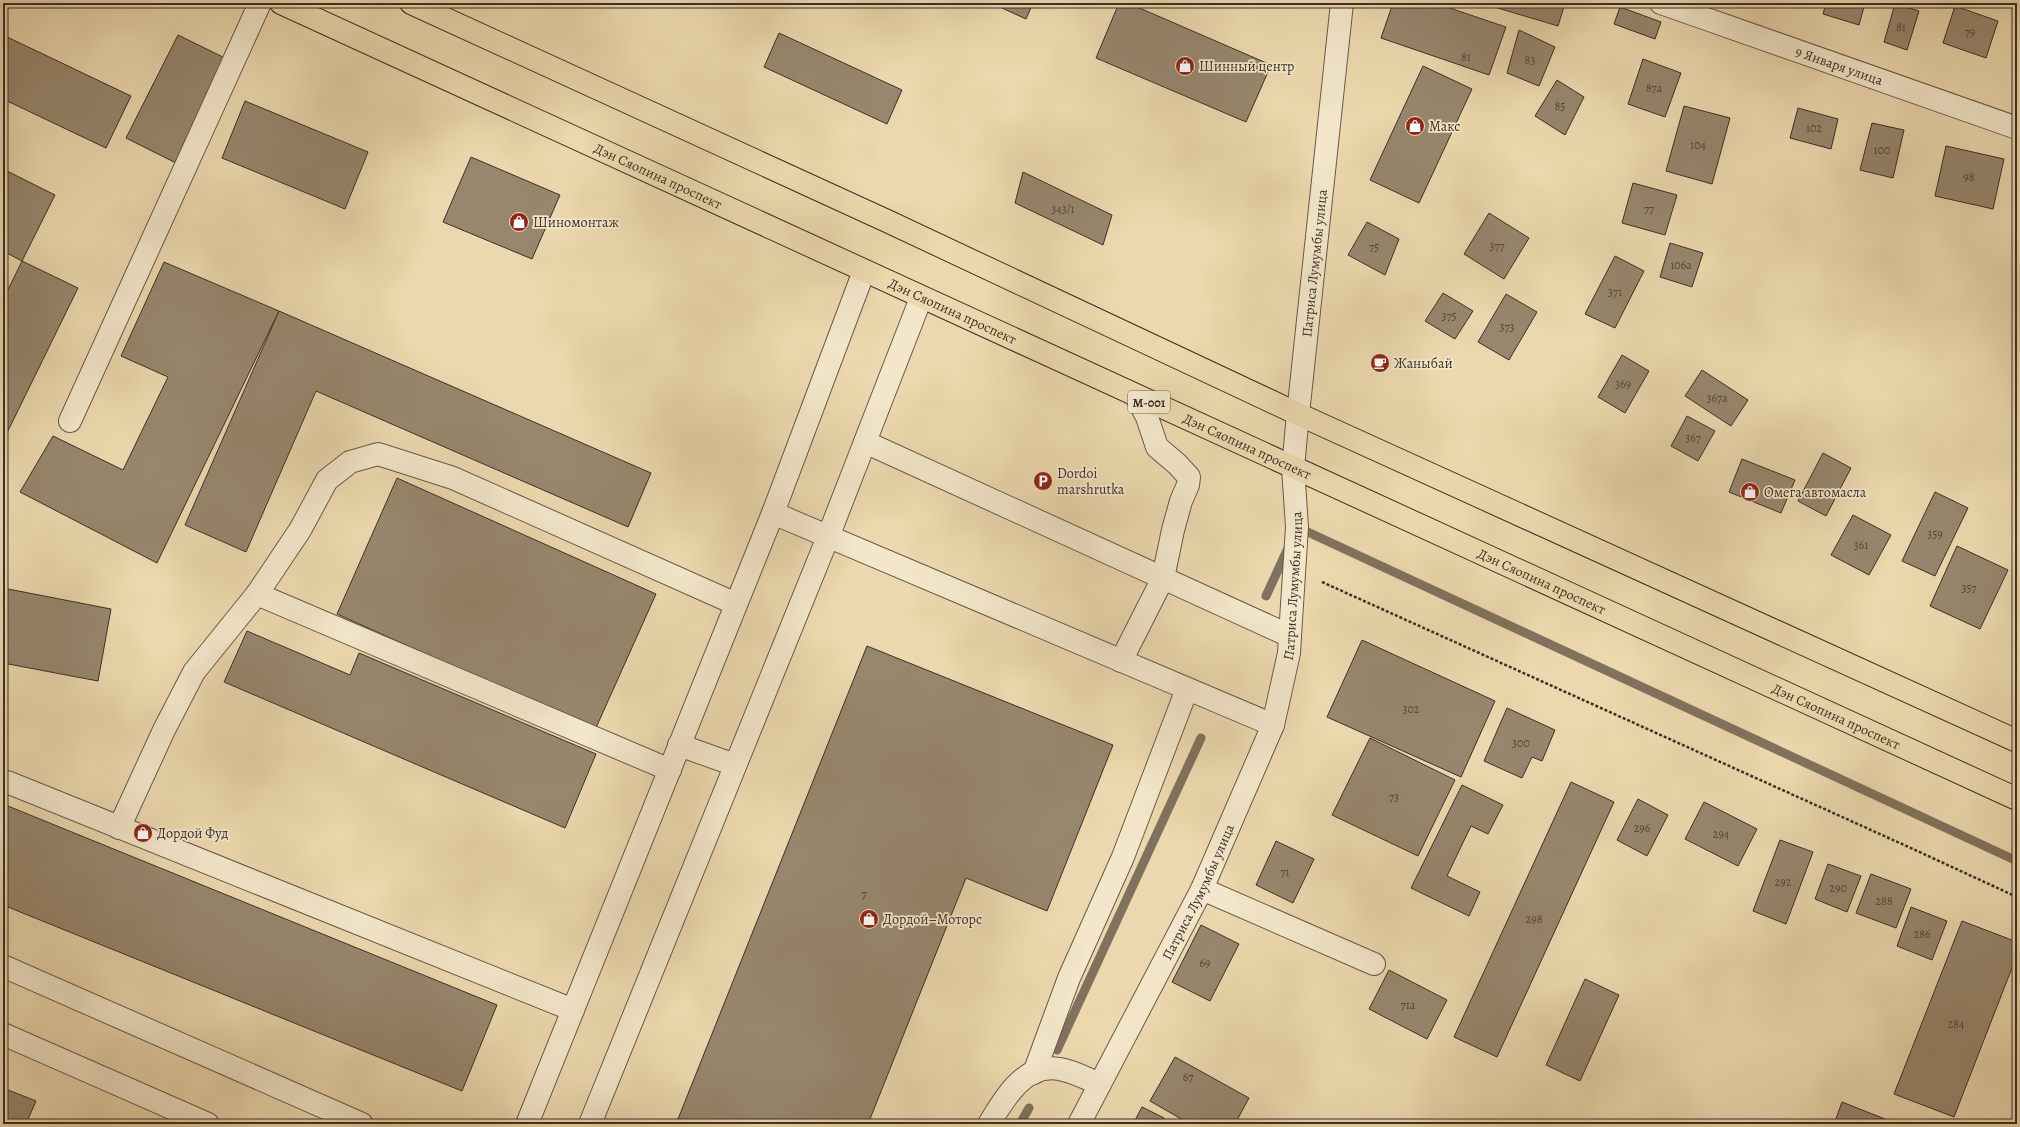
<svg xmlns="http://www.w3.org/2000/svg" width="2020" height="1127" font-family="Alegreya,serif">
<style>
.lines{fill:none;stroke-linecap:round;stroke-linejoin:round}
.stream{stroke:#81725d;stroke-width:9}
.building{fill:#97876e;stroke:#3b2f28}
.minor-casing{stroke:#67594a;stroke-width:24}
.major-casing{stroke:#3b2f28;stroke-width:24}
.path{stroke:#3b2f28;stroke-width:2.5;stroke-dasharray:3 2;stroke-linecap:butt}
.minor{stroke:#f3e6ca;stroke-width:22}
.major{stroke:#ecd8ae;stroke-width:22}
.labels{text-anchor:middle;stroke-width:3.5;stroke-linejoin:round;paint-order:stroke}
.number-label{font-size:12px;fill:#52453a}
.shield{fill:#f3e6ca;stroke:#726659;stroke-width:1}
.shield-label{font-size:13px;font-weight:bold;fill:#3b2f28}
.poi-label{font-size:14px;fill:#3b2f28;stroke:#f3e6ca;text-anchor:start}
.street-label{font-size:14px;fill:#3b2f28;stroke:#f3e6ca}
</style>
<rect width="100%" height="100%" fill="#ecd8ae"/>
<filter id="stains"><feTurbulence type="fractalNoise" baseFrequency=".005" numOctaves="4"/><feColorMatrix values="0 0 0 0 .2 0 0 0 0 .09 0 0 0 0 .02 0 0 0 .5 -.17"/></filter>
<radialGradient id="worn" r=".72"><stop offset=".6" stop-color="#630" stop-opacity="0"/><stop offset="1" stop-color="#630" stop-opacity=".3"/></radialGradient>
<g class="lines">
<g class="stream">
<path d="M 1297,527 L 2017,861"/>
<path d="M 1266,596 L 1289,546"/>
<path d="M 1057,1050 L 1201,738"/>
<path d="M 1020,1124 L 1029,1108"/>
</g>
</g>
<g class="building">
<path d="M 991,3 L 1033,3 L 1026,19 Z"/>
<path d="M 1119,3 L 1128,3 L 1271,65 L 1246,122 L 1096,58 Z"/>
<path d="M 1393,3 L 1435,3 L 1506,27 L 1489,75 L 1381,38 Z"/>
<path d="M 1481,3 L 1565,3 L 1558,26 Z"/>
<path d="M 1788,3 L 1804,3 L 1803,7 Z"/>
<path d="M 1826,3 L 1865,3 L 1859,25 L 1823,14 Z"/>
<path d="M 1895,4 L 1919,11 L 1907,50 L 1884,42 Z"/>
<path d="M 1955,6 L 1998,21 L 1986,58 L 1943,43 Z"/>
<path d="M 1620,7 L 1661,22 L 1655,39 L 1614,24 Z"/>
<path d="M 1519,30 L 1555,47 L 1539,86 L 1507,73 Z"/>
<path d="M 779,33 L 902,90 L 887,124 L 764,67 Z"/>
<path d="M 3,35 L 131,96 L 106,148 L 3,99 Z"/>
<path d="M 178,35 L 227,59 L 176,163 L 126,138 Z"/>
<path d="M 1643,59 L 1681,73 L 1665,117 L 1628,104 Z"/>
<path d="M 1423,66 L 1472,89 L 1419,203 L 1370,180 Z"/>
<path d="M 1557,80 L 1584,97 L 1565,135 L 1535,116 Z"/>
<path d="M 245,101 L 368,152 L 345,209 L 222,158 Z"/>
<path d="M 1684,106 L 1730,118 L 1712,184 L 1666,171 Z"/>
<path d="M 1798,108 L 1838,119 L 1831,149 L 1790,138 Z"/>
<path d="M 1872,123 L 1904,130 L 1893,178 L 1860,170 Z"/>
<path d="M 1946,146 L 2004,159 L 1993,209 L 1935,196 Z"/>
<path d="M 471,157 L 560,195 L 532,259 L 443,222 Z"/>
<path d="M 3,169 L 55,195 L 22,261 L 3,251 Z"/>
<path d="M 1023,172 L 1112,215 L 1103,245 L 1015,203 Z"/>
<path d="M 1633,183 L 1677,195 L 1665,235 L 1622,223 Z"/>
<path d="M 1489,213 L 1529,238 L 1504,279 L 1464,254 Z"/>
<path d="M 1367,222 L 1399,239 L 1385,275 L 1348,255 Z"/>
<path d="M 1670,243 L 1703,253 L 1692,287 L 1660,277 Z"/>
<path d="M 1615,256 L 1644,271 L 1615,328 L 1585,314 Z"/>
<path d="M 22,261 L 78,288 L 3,441 L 3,300 Z"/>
<path d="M 164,262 L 279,311 L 157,563 L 20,492 L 53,436 L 123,470 L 168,377 L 121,356 Z"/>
<path d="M 1443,293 L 1473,311 L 1455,339 L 1425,321 Z"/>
<path d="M 1506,294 L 1537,312 L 1509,360 L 1478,342 Z"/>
<path d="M 279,311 L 651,473 L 628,527 L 316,391 L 246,552 L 185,525 Z"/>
<path d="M 1622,355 L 1649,371 L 1625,413 L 1598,397 Z"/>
<path d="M 1702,370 L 1748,400 L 1731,426 L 1685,396 Z"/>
<path d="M 1687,416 L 1715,431 L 1698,461 L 1671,446 Z"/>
<path d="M 1823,453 L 1851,468 L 1826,516 L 1798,501 Z"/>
<path d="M 1742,459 L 1795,480 L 1781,513 L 1729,492 Z"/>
<path d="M 397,478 L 656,594 L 595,730 L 337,614 Z"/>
<path d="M 1935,492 L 1968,508 L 1935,576 L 1902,561 Z"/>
<path d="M 1853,515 L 1891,535 L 1869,575 L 1831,555 Z"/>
<path d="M 1957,546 L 2008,570 L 1980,629 L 1930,606 Z"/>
<path d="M 3,588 L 111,609 L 98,681 L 3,663 Z"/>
<path d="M 247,631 L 350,675 L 359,653 L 596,754 L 565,828 L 224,682 Z"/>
<path d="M 1362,640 L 1495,701 L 1461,777 L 1327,717 Z"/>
<path d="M 867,646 L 1113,745 L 1047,911 L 966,878 L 868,1124 L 676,1124 Z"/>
<path d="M 1507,708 L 1555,730 L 1542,761 L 1532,757 L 1522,778 L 1484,761 Z"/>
<path d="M 1370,738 L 1455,780 L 1418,856 L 1332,815 Z"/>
<path d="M 1571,782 L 1614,802 L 1497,1057 L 1454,1037 Z"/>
<path d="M 1462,785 L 1503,805 L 1488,834 L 1471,826 L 1447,876 L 1480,892 L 1469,916 L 1411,888 Z"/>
<path d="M 1638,799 L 1668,815 L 1647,856 L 1617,840 Z"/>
<path d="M 1704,802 L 1757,829 L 1738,866 L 1685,839 Z"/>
<path d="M 3,804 L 497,1005 L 462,1091 L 3,905 Z"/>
<path d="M 1780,840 L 1813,852 L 1786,924 L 1753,911 Z"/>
<path d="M 1276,841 L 1314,859 L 1293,903 L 1256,885 Z"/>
<path d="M 1828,864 L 1861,876 L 1847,912 L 1815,899 Z"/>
<path d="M 1871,874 L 1911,889 L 1896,928 L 1856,913 Z"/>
<path d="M 1911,907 L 1947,921 L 1932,960 L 1897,946 Z"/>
<path d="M 1962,921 L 2017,942 L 2017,955 L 1954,1117 L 1894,1094 Z"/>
<path d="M 1201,925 L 1239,944 L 1210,1001 L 1172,982 Z"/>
<path d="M 1389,970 L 1447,1000 L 1427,1039 L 1369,1009 Z"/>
<path d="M 1585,979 L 1619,995 L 1580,1081 L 1546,1065 Z"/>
<path d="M 1175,1057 L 1249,1098 L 1235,1124 L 1190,1124 L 1150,1101 Z"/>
<path d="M 3,1088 L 36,1101 L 26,1124 L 3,1124 Z"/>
<path d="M 1842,1102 L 1885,1119 L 1883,1124 L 1834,1124 Z"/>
<path d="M 1142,1107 L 1164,1118 L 1162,1124 L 1133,1124 Z"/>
</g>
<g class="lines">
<defs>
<g id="minor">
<path id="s1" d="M 1661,3 L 2017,128"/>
<path d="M 70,421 L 260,3"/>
<path d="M 865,442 L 1290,636"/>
<path d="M 773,513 L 1273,725"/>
<path d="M 257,594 L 670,770"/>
<path d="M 1121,661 L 1163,578 L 1173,530 L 1181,501 L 1188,485 L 1189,477 L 1177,464 L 1157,447 L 1147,417 L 1136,396"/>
<path d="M 679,745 L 735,765"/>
<path d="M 3,783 L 7,782 L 573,1010"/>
<path d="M 119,828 L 164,730 L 194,672 L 257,594 L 300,530 L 327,480 L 350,462 L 378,454 L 453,478 L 736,604"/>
<path d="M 1202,889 L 1374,964"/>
<path d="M 3,966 L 362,1124"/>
<path d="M 3,1034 L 208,1124"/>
<path d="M 1034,1073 L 1069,978 L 1123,857 L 1187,689"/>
<path d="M 527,1124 L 773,513 L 864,271"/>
<path d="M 590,1124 L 828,537 L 921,298"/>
<path d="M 989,1124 C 1004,1099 1024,1063 1059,1069 C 1073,1071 1087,1079 1100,1084"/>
<path id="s2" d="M 1079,1124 L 1202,889 L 1273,725 L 1289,653 L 1290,636 L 1297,527 L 1293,468 L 1298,414 L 1342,3"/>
</g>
<g id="major">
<path id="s3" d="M 281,3 L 2017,799"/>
<path d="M 411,3 L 887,221 L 1298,414 L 2017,741"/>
</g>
</defs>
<use href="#minor" class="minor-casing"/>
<use href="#major" class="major-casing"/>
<path class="path" d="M 1322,582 L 1913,849 L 2017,897"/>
<use href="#minor" class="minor"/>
<use href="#major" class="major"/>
</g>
<defs>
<symbol id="shop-disc" viewBox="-11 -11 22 22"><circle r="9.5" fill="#8f2418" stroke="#f3e6ca"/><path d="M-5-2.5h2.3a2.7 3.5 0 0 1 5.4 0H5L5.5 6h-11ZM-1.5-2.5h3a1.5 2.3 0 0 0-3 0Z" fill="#fff"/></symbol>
<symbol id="cafe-disc" viewBox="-11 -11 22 22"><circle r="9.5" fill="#8f2418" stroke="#f3e6ca"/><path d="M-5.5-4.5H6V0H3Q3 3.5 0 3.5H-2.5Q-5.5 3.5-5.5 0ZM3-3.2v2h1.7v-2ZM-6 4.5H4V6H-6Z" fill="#fff"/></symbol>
<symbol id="parking-disc" viewBox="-11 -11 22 22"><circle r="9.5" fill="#8f2418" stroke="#f3e6ca"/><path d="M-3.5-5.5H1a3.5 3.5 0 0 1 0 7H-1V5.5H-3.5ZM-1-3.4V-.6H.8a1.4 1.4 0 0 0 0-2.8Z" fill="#fff"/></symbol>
</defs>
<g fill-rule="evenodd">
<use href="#shop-disc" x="1174" y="55" width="22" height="22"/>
<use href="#shop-disc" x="1404" y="115" width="22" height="22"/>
<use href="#shop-disc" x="508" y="211" width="22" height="22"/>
<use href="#cafe-disc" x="1369" y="352" width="22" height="22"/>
<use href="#parking-disc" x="1032" y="470" width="22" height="22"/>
<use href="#shop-disc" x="1739" y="481" width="22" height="22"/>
<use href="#shop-disc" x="132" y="822" width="22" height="22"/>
<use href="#shop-disc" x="858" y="908" width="22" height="22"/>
</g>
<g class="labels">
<g class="number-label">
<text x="1901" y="31">81</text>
<text x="1970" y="36">79</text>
<text x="1466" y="61">81</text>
<text x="1530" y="64">83</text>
<text x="1654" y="92">87а</text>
<text x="1560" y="110">85</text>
<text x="1814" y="132">102</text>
<text x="1698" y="149">104</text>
<text x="1882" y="154">100</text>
<text x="1969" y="181">98</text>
<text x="1063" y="213">343/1</text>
<text x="1649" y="213">77</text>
<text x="1497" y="250">377</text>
<text x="1374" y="251">75</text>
<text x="1681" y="269">106а</text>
<text x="1615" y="296">371</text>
<text x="1449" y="320">375</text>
<text x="1507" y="331">373</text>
<text x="1623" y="388">369</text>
<text x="1717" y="402">367а</text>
<text x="1693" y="442">367</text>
<text x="1935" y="538">359</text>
<text x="1861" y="549">361</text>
<text x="1969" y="592">357</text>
<text x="1411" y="713">302</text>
<text x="1521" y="747">300</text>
<text x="1394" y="801">73</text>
<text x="1642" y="832">296</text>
<text x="1721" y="838">294</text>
<text x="1285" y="876">71</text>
<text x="1783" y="886">292</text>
<text x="1838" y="892">290</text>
<text x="864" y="898">7</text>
<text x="1884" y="905">288</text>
<text x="1534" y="923">298</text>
<text x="1922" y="938">286</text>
<text x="1205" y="967">69</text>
<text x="1408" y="1009">71a</text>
<text x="1956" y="1028">284</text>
<text x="1188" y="1081">67</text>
</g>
<rect class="shield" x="1128" y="391" width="42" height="22" rx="3"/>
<g class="shield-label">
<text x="1149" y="407">M-001</text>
</g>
<g class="poi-label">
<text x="1199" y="71">Шинный центр</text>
<text x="1429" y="131">Макс</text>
<text x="533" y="227">Шиномонтаж</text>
<text x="1394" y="368">Жаныбай</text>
<text x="1057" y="478">Dordoi<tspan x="1057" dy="16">marshrutka</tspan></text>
<text x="1764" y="497">Омега автомасла</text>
<text x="157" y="838">Дордой Фуд</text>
<text x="883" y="924">Дордой–Моторс</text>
</g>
<g class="street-label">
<text dy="5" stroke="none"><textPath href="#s1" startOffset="189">9 Января улица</textPath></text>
<text dy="5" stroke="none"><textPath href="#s3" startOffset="415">Дэн Сяопина проспект</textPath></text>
<text dy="5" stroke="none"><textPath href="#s2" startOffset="909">Патриса Лумумбы улица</textPath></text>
<text dy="5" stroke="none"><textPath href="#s3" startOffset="739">Дэн Сяопина проспект</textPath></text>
<text dy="5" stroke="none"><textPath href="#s3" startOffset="1063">Дэн Сяопина проспект</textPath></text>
<text dy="5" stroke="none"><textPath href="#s3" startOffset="1387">Дэн Сяопина проспект</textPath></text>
<text dy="5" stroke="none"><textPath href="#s2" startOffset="585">Патриса Лумумбы улица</textPath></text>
<text dy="5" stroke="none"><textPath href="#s3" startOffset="1711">Дэн Сяопина проспект</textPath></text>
<text dy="5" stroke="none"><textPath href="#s2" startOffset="261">Патриса Лумумбы улица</textPath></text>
</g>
</g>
<rect width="2020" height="1127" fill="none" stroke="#ecd8ae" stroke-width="16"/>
<rect x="4" y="4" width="2012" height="1119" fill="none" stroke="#3b2f28" stroke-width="2"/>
<rect x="8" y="8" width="2004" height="1111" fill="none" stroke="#3b2f28"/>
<rect width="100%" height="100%" filter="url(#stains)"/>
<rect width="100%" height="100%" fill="url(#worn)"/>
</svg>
